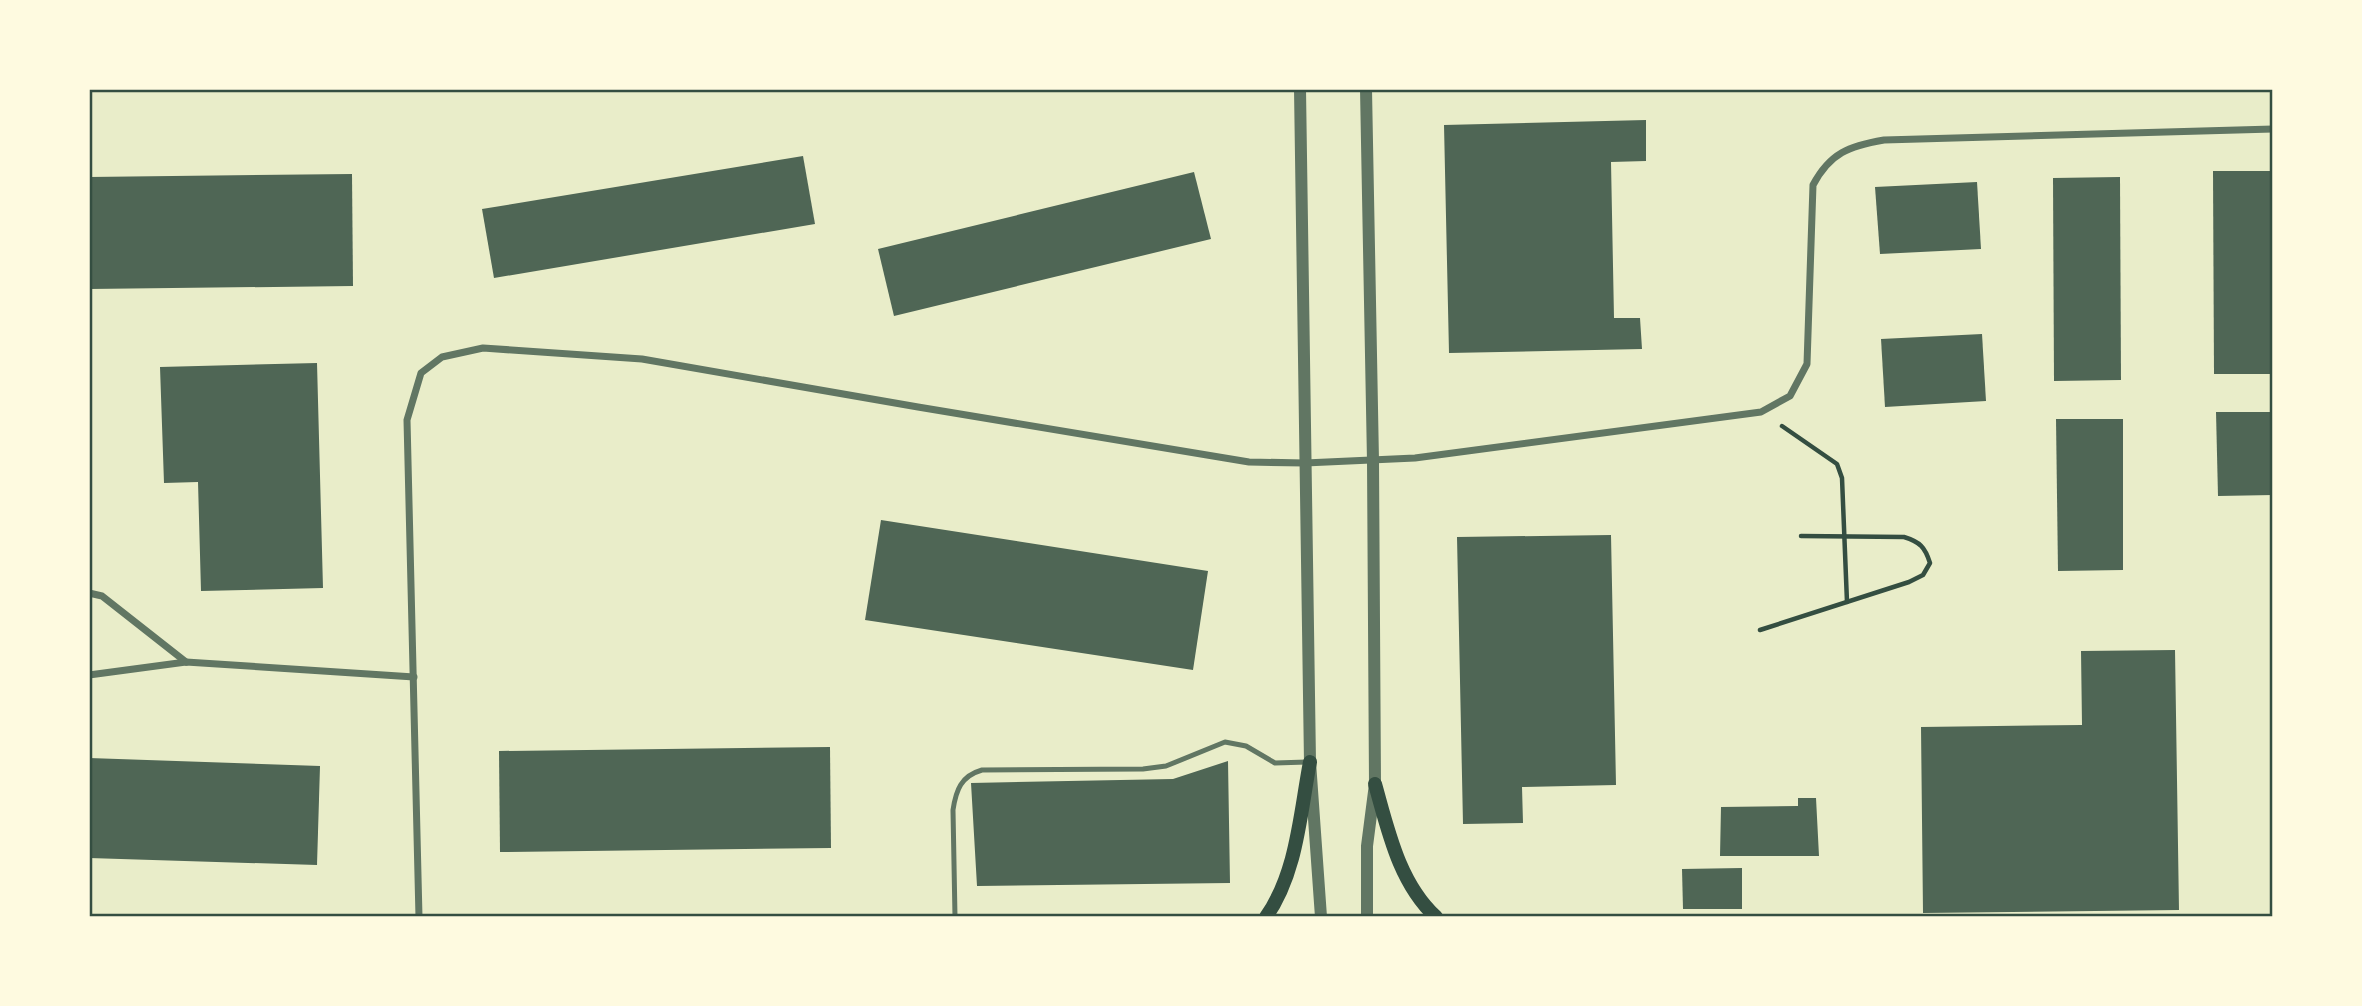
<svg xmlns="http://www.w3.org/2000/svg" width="2362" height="1006" font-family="'Open Sans',sans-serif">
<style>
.building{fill:#4f6655}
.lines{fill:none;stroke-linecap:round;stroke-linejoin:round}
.path{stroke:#344e41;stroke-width:4.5}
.service{stroke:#617663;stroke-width:5}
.minor{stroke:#617663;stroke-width:7}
.tertiary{stroke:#617663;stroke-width:12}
.secondary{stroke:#344e41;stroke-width:14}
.neatline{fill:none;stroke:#344e41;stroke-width:2.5}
</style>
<rect width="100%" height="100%" fill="#e9edc9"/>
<g class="building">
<path d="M 1646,120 L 1646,161 L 1611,162 L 1614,318 L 1640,318 L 1642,349 L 1449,353 L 1444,125 Z"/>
<path d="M 803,156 L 815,224 L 494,278 L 482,209 Z"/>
<path d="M 2213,171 L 2273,171 L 2273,374 L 2214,374 Z"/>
<path d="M 1194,172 L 1211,239 L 894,316 L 878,249 Z"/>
<path d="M 352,174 L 353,286 L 89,289 L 89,177 Z"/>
<path d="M 2120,177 L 2121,380 L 2054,381 L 2053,178 Z"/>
<path d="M 1977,182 L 1981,249 L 1880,254 L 1875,187 Z"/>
<path d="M 1982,334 L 1986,401 L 1885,407 L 1881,339 Z"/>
<path d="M 317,363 L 323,588 L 201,591 L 198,482 L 164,483 L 160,367 Z"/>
<path d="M 2216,412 L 2273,412 L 2273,495 L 2218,496 Z"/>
<path d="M 2056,419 L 2123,419 L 2123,570 L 2058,571 Z"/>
<path d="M 881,520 L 1208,571 L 1193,670 L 865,620 Z"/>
<path d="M 1611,535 L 1616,785 L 1522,787 L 1523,823 L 1463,824 L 1457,537 Z"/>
<path d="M 2175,650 L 2179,910 L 1923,913 L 1921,727 L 2082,725 L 2081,651 Z"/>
<path d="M 830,747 L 831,848 L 500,852 L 499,751 Z"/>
<path d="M 89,758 L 320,766 L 317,865 L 89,858 Z"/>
<path d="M 1228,761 L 1230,883 L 977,886 L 971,783 L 1173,779 Z"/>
<path d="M 1798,798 L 1816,798 L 1819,856 L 1720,856 L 1721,807 L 1798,806 Z"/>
<path d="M 1742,868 L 1742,909 L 1683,909 L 1682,869 Z"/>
</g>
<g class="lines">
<g class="path">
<path d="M 1782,426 L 1837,464 L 1842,478 L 1847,602"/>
<path d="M 1760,630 L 1909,582 L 1923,575 L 1930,563 C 1925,547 1920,542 1904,537 L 1801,536"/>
</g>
<path class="service" d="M 955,917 L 953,810 C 956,790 961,776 982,770 L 1143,769 L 1166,766 L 1225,742 L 1246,746 L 1275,763 L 1307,762"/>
<g class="minor">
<path d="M 89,593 L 102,596 L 186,662"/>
<path d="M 89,675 L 186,662 L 414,677"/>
<path d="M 419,917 L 407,420 L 421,373 L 442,357 L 483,348 L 642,359 L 918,407 L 1249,462 L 1305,463 L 1415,458 L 1761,412 L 1790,396 L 1807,364 L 1813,185 C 1830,153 1849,146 1884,140 L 2273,129"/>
</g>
<g class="tertiary">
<path d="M 1300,89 L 1310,762 L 1321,917"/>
<path d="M 1366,89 L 1373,461 L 1375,784 L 1367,846 L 1367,917"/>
</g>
<g class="secondary">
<path d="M 1375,784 C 1388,830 1399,883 1436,917"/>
<path d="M 1266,917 C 1297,873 1300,814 1310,762"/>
</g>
</g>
<rect width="2362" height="1006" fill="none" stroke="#fefae0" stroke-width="182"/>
<rect x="91" y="91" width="2180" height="824" class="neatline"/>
</svg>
